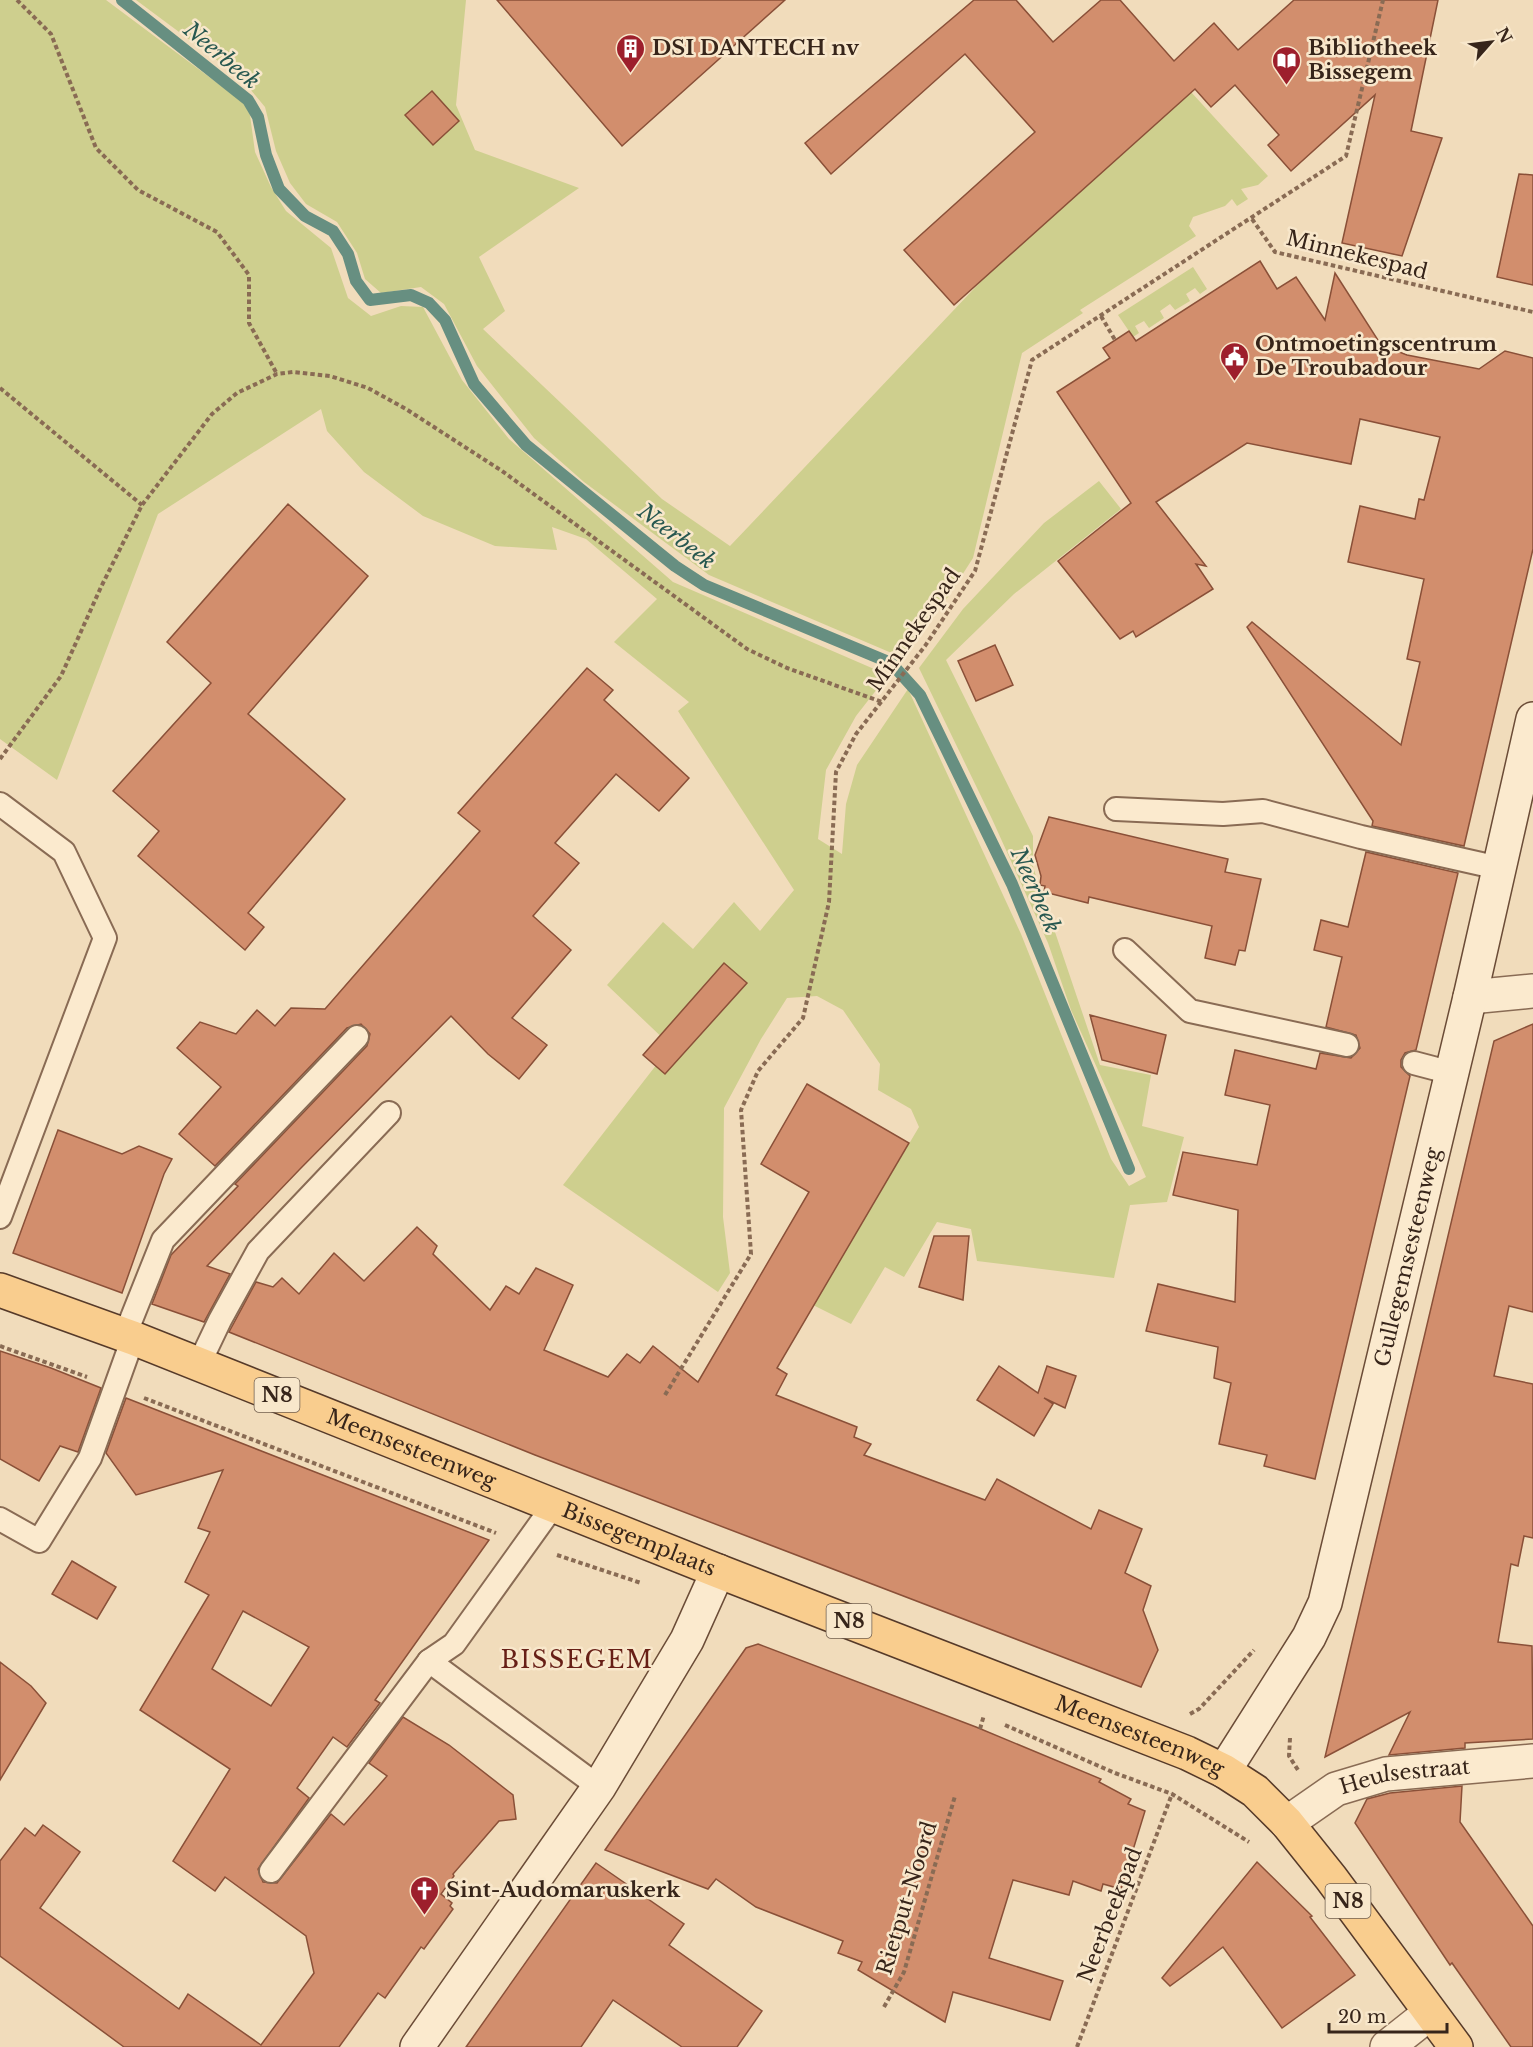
<svg xmlns="http://www.w3.org/2000/svg" width="1533" height="2047" font-family="'Libre Baskerville',serif">
<style>
.green{fill:#cecf8e}
.lines{fill:none;stroke-linecap:round;stroke-linejoin:round}
.stream{stroke:#678f81;stroke-width:12}
.building{fill:#d28e6d;stroke:#8a5038;stroke-width:1.5;fill-rule:evenodd}
.lane-casing{stroke:#896b54;stroke-width:26}
.street-casing{stroke:#896b54;stroke-width:36}
.secondary-casing{stroke:#6b4c37;stroke-width:36}
.primary-casing{stroke:#563a29;stroke-width:36}
.path{stroke:#896b54;stroke-width:4;stroke-dasharray:4.5 3;stroke-linecap:butt}
.lane{stroke:#fbeace;stroke-width:22}
.street{stroke:#fbeace;stroke-width:33}
.secondary{stroke:#fbeace;stroke-width:33}
.primary{stroke:#f9cd8e;stroke-width:33}
.labels{text-anchor:middle;stroke-width:5;stroke-linejoin:round;paint-order:stroke}
.shield{fill:#f8e7cb;stroke:#715f4f;stroke-width:1.5}
.shield-label{font-size:20px;font-weight:bold;fill:#37251a}
.poi-label{font-size:21px;font-weight:bold;fill:#37251a;stroke:#f8e7cb;text-anchor:start}
.street-label{font-size:21px;fill:#37251a;stroke:#f8e7cb}
.water-label{font-size:22px;font-style:italic;fill:#285850;stroke:#f8e7cb}
.quarter-label{font-size:24px;letter-spacing:1.5px;fill:#671f16;stroke:#f8e7cb}
</style>
<rect width="100%" height="100%" fill="#f1dcbb"/>
<g class="green">
<path d="M 0,0 L 106,0 L 244,103 L 250,115 L 255,152 L 271,187 L 286,211 L 331,248 L 348,298 L 371,316 L 401,306 L 423,307 L 462,380 L 509,439 L 673,582 L 888,675 L 856,716 L 826,770 L 818,839 L 842,854 L 846,804 L 857,765 L 908,689 L 1021,934 L 1111,1159 L 1129,1186 L 1146,1177 L 1071,1010 L 1048,943 L 992,819 L 919,668 L 963,609 L 1044,523 L 1099,481 L 1121,509 L 1014,594 L 946,660 L 1033,836 L 1033,867 L 1100,1065 L 1151,1075 L 1142,1126 L 1184,1137 L 1167,1202 L 1130,1205 L 1114,1278 L 977,1261 L 971,1229 L 937,1222 L 904,1277 L 885,1267 L 851,1324 L 813,1305 L 919,1127 L 911,1109 L 878,1090 L 880,1064 L 843,1010 L 817,996 L 787,998 L 761,1039 L 724,1108 L 723,1217 L 730,1273 L 718,1292 L 563,1185 L 671,1046 L 607,985 L 663,922 L 693,949 L 734,902 L 760,931 L 794,890 L 678,711 L 689,702 L 614,642 L 657,599 L 586,539 L 552,527 L 557,550 L 495,546 L 423,516 L 364,472 L 327,431 L 321,409 L 158,514 L 57,780 L 0,739 Z"/>
<path d="M 136,0 L 466,0 L 456,105 L 475,150 L 579,188 L 479,257 L 505,311 L 483,329 L 662,499 L 730,546 L 1006,255 L 1191,92 L 1268,176 L 1258,185 L 1241,189 L 1248,199 L 1237,206 L 1232,199 L 1225,206 L 1193,217 L 1189,226 L 1196,236 L 1080,310 L 1083,313 L 1022,353 L 973,558 L 948,597 L 901,657 L 709,575 L 584,482 L 534,438 L 477,366 L 444,304 L 421,287 L 381,293 L 365,279 L 357,253 L 337,222 L 306,204 L 290,183 L 276,151 L 265,107 L 241,78 Z"/>
<path d="M 1193,267 L 1207,289 L 1200,294 L 1195,288 L 1186,294 L 1190,301 L 1175,310 L 1170,304 L 1160,311 L 1164,318 L 1149,328 L 1144,321 L 1135,326 L 1139,333 L 1133,337 L 1118,315 Z"/>
</g>
<g class="lines">
<path class="stream" d="M 122,0 L 248,100 L 258,117 L 266,155 L 279,189 L 305,216 L 333,231 L 348,254 L 356,281 L 370,300 L 411,295 L 429,303 L 445,320 L 474,384 L 526,445 L 675,566 L 704,585 L 891,663 L 920,695 L 1012,884 L 1129,1169"/>
</g>
<g class="building">
<path d="M 497,0 L 785,0 L 622,146 Z"/>
<path d="M 974,0 L 1016,0 L 1053,42 L 1101,0 L 1120,0 L 1174,61 L 1214,23 L 1238,50 L 1294,0 L 1438,0 L 1411,131 L 1442,138 L 1402,256 L 1342,243 L 1375,95 L 1291,171 L 1268,145 L 1279,135 L 1235,85 L 1211,107 L 1195,89 L 954,305 L 904,250 L 1035,132 L 965,54 L 831,174 L 805,143 Z"/>
<path d="M 432,91 L 459,121 L 433,145 L 405,115 Z"/>
<path d="M 1519,174 L 1533,175 L 1533,285 L 1497,277 Z"/>
<path d="M 1260,261 L 1277,289 L 1296,277 L 1325,320 L 1335,273 L 1381,345 L 1407,355 L 1479,369 L 1505,351 L 1533,358 L 1533,549 L 1464,846 L 1372,826 L 1373,821 L 1247,627 L 1252,622 L 1401,745 L 1420,662 L 1407,659 L 1424,579 L 1348,562 L 1360,506 L 1415,519 L 1419,499 L 1424,500 L 1440,437 L 1360,419 L 1351,464 L 1247,443 L 1156,502 L 1206,566 L 1196,564 L 1213,589 L 1136,637 L 1133,631 L 1120,639 L 1058,561 L 1131,503 L 1057,392 L 1110,358 L 1103,348 L 1129,331 L 1136,341 Z"/>
<path d="M 288,504 L 368,576 L 248,714 L 345,799 L 248,913 L 264,927 L 245,950 L 138,856 L 159,831 L 113,791 L 211,683 L 167,642 Z"/>
<path d="M 995,645 L 1013,685 L 976,701 L 958,661 Z"/>
<path d="M 587,668 L 613,690 L 604,700 L 689,778 L 659,811 L 616,774 L 555,843 L 579,863 L 533,916 L 571,950 L 512,1018 L 547,1045 L 519,1079 L 488,1054 L 451,1016 L 300,1169 L 207,1266 L 230,1274 L 204,1322 L 152,1304 L 171,1255 L 238,1186 L 235,1184 L 367,1046 L 370,1034 L 361,1024 L 347,1028 L 215,1166 L 179,1134 L 221,1087 L 177,1048 L 200,1022 L 236,1034 L 257,1010 L 275,1026 L 291,1008 L 325,1009 L 480,831 L 458,813 Z"/>
<path d="M 1049,817 L 1228,859 L 1225,872 L 1261,879 L 1245,951 L 1239,950 L 1235,965 L 1205,958 L 1212,926 L 1089,897 L 1088,903 L 1044,892 L 1045,886 L 1040,885 L 1041,876 L 1035,855 Z"/>
<path d="M 1366,852 L 1458,873 L 1416,1050 L 1405,1053 L 1401,1060 L 1401,1067 L 1410,1076 L 1315,1479 L 1264,1466 L 1267,1455 L 1219,1444 L 1231,1383 L 1214,1378 L 1218,1347 L 1146,1331 L 1158,1284 L 1235,1302 L 1238,1210 L 1173,1195 L 1183,1152 L 1257,1165 L 1270,1105 L 1225,1095 L 1235,1050 L 1316,1069 L 1320,1053 L 1351,1058 L 1360,1048 L 1356,1035 L 1326,1027 L 1342,957 L 1314,950 L 1321,920 L 1348,927 Z"/>
<path d="M 724,963 L 747,983 L 665,1074 L 643,1055 Z"/>
<path d="M 1090,1015 L 1166,1035 L 1157,1074 L 1102,1060 Z"/>
<path d="M 1533,1024 L 1533,1312 L 1509,1306 L 1494,1376 L 1533,1384 L 1533,1538 L 1524,1536 L 1518,1566 L 1511,1564 L 1498,1642 L 1532,1646 L 1533,1739 L 1465,1743 L 1465,1748 L 1389,1755 L 1410,1712 L 1325,1757 L 1494,1041 Z"/>
<path d="M 807,1084 L 909,1143 L 777,1368 L 787,1374 L 776,1395 L 857,1427 L 854,1437 L 871,1444 L 864,1455 L 985,1500 L 997,1479 L 1091,1529 L 1099,1510 L 1142,1529 L 1125,1573 L 1151,1586 L 1143,1610 L 1158,1650 L 1141,1687 L 535,1455 L 229,1332 L 256,1282 L 273,1287 L 282,1278 L 299,1294 L 334,1253 L 364,1281 L 417,1227 L 437,1246 L 433,1254 L 490,1310 L 506,1286 L 519,1294 L 536,1268 L 573,1285 L 544,1350 L 608,1377 L 627,1354 L 640,1363 L 653,1346 L 698,1382 L 809,1192 L 761,1164 Z"/>
<path d="M 58,1130 L 122,1154 L 139,1146 L 172,1159 L 164,1174 L 122,1293 L 13,1253 Z"/>
<path d="M 934,1236 L 969,1236 L 963,1300 L 919,1287 Z"/>
<path d="M 0,1351 L 51,1368 L 101,1388 L 78,1452 L 60,1446 L 39,1481 L 0,1459 Z"/>
<path d="M 999,1366 L 1038,1393 L 1047,1366 L 1076,1376 L 1065,1408 L 1044,1398 L 1053,1404 L 1034,1436 L 977,1400 Z"/>
<path d="M 126,1398 L 489,1540 L 375,1700 L 380,1703 L 347,1747 L 333,1737 L 297,1788 L 309,1798 L 258,1869 L 263,1882 L 277,1883 L 331,1814 L 344,1825 L 387,1776 L 369,1763 L 403,1717 L 449,1745 L 513,1795 L 516,1819 L 499,1821 L 453,1874 L 454,1876 L 441,1894 L 452,1903 L 450,1906 L 453,1909 L 424,1949 L 421,1947 L 385,1998 L 378,1993 L 339,2047 L 124,2047 L 0,1956 L 0,1861 L 25,1828 L 35,1836 L 43,1825 L 80,1852 L 40,1908 L 179,2009 L 188,1994 L 261,2045 L 314,1973 L 306,1936 L 225,1877 L 215,1891 L 173,1861 L 230,1769 L 140,1710 L 209,1595 L 185,1582 L 210,1532 L 198,1528 L 223,1470 L 136,1495 L 106,1453 ZM 243,1611 L 309,1647 L 271,1706 L 212,1669 Z"/>
<path d="M 72,1561 L 116,1587 L 97,1619 L 52,1594 Z"/>
<path d="M 758,1644 L 976,1727 L 1101,1779 L 1099,1782 L 1131,1799 L 1128,1804 L 1145,1811 L 1121,1889 L 1103,1884 L 1101,1891 L 1073,1881 L 1069,1895 L 1013,1880 L 989,1958 L 1063,1981 L 1050,2020 L 953,1992 L 945,2022 L 858,1970 L 862,1962 L 838,1953 L 843,1941 L 756,1907 L 716,1879 L 708,1889 L 605,1850 L 746,1648 Z"/>
<path d="M 0,1662 L 31,1686 L 46,1703 L 0,1780 Z"/>
<path d="M 1462,1786 L 1460,1822 L 1533,1926 L 1533,2047 L 1511,2047 L 1452,1963 L 1450,1965 L 1355,1823 L 1367,1799 L 1390,1793 Z"/>
<path d="M 1257,1862 L 1312,1916 L 1310,1917 L 1355,1975 L 1282,2028 L 1223,1947 L 1170,1986 L 1162,1978 Z"/>
<path d="M 596,1863 L 684,1924 L 669,1945 L 762,2011 L 737,2047 L 682,2047 L 613,2000 L 581,2047 L 466,2047 Z"/>
</g>
<g class="lines">
<defs>
<g id="lane">
<path d="M 0,804 L 64,852 L 105,938 L 0,1217"/>
<path d="M 1116,809 L 1223,814 L 1263,811 L 1361,837 L 1499,868"/>
<path d="M 1125,950 L 1190,1011 L 1347,1045"/>
<path d="M 1414,1063 L 1452,1073"/>
<path d="M 125,1335 L 163,1240 L 357,1037"/>
<path d="M 199,1364 L 220,1320 L 258,1251 L 389,1113"/>
<path d="M 553,1506 L 454,1644 L 429,1661 L 599,1787"/>
<path d="M 0,1519 L 39,1541 L 90,1458 L 133,1338"/>
<path d="M 271,1871 L 429,1661"/>
</g>
<g id="street">
<path d="M 1470,997 L 1533,991"/>
<path id="s1" d="M 1287,1823 L 1336,1789 L 1386,1774 L 1533,1761"/>
<path d="M 1387,2047 L 1430,2013"/>
</g>
<g id="secondary">
<path id="s2" d="M 1224,1771 L 1309,1637 L 1325,1603 L 1470,997 L 1533,719"/>
<path d="M 417,2047 L 599,1787 L 687,1640 L 718,1571"/>
</g>
<g id="primary">
<path id="s3" d="M 0,1290 L 133,1338 L 718,1571 L 1187,1753 L 1224,1771 L 1255,1791 L 1287,1823 L 1331,1878 L 1456,2047"/>
</g>
</defs>
<use href="#lane" class="lane-casing"/>
<use href="#street" class="street-casing"/>
<use href="#secondary" class="secondary-casing"/>
<use href="#primary" class="primary-casing"/>
<g class="path">
<path d="M 17,0 L 51,34 L 96,148 L 138,190 L 217,232 L 249,275 L 249,323 L 277,374"/>
<path d="M 1252,219 L 1275,252 L 1533,312"/>
<path d="M 1101,316 L 1115,340"/>
<path d="M 0,388 L 142,505"/>
<path d="M 0,759 L 61,676 L 101,587 L 142,505 L 212,414 L 237,393 L 277,374 L 293,372 L 330,376 L 368,388 L 406,409 L 502,471 L 747,649 L 787,668 L 882,702"/>
<path d="M 0,1346 L 87,1377"/>
<path d="M 665,1395 L 751,1254 L 741,1110 L 758,1071 L 803,1018 L 829,902 L 836,772 L 856,734 L 925,646 L 975,571 L 1032,360 L 1346,156 L 1383,0"/>
<path d="M 144,1398 L 496,1533"/>
<path d="M 557,1555 L 641,1583"/>
<path d="M 1190,1714 L 1199,1709 L 1254,1650"/>
<path d="M 1005,1725 L 1115,1773 L 1172,1794 L 1249,1842"/>
<path d="M 980,1729 L 984,1715"/>
<path d="M 1290,1738 L 1289,1756 L 1298,1770"/>
<path d="M 884,2007 L 904,1972 L 955,1796"/>
<path d="M 1077,2047 L 1172,1794"/>
</g>
<use href="#lane" class="lane"/>
<use href="#street" class="street"/>
<use href="#secondary" class="secondary"/>
<use href="#primary" class="primary"/>
</g>
<defs>
<symbol id="building-pin" viewBox="-11 -11 22 30"><path d="M0 17L-7.5 6A9.5 9.5 0 1 1 7.5 6Z" fill="#9d1f2c" stroke="#f8e7cb"/><path d="M-4-6H4V6H1V3H-1V6H-4ZM-2.5-4.3h1.7v1.8h-1.7ZM.8-4.3h1.7v1.8H.8ZM-2.5-1h1.7V.8h-1.7ZM.8-1h1.7V.8H.8Z" fill="#fff"/></symbol>
<symbol id="library-pin" viewBox="-11 -11 22 30"><path d="M0 17L-7.5 6A9.5 9.5 0 1 1 7.5 6Z" fill="#9d1f2c" stroke="#f8e7cb"/><path d="M-6-4Q-3-5.5-.7-3.5V5Q-3 3-6 4ZM6-4Q3-5.5 .7-3.5V5Q3 3 6 4Z" fill="#fff"/></symbol>
<symbol id="civic-pin" viewBox="-11 -11 22 30"><path d="M0 17L-7.5 6A9.5 9.5 0 1 1 7.5 6Z" fill="#9d1f2c" stroke="#f8e7cb"/><path d="M-.6-6.5H3V-4.5H.6V-3L4-1V1h2V6H-6V1h2V-1L-.6-3ZM-1.2 2.5V6h2.4V2.5Z" fill="#fff"/></symbol>
<symbol id="church-pin" viewBox="-11 -11 22 30"><path d="M0 17L-7.5 6A9.5 9.5 0 1 1 7.5 6Z" fill="#9d1f2c" stroke="#f8e7cb"/><path d="M-1.2-6h2.4v3.5h3.3v2.4h-3.3V6h-2.4V-.1h-3.3v-2.4h3.3Z" fill="#fff"/></symbol>
</defs>
<g fill-rule="evenodd">
<use href="#building-pin" x="614" y="32" width="33" height="45"/>
<use href="#library-pin" x="1270" y="44" width="33" height="45"/>
<use href="#civic-pin" x="1218" y="340" width="33" height="45"/>
<use href="#church-pin" x="408" y="1874" width="33" height="45"/>
</g>
<g class="labels">
<g class="shield">
<rect x="254.5" y="1378" width="45" height="34" rx="4.5"/>
<rect x="826.5" y="1604" width="45" height="34" rx="4.5"/>
<rect x="1325.5" y="1884" width="45" height="34" rx="4.5"/>
</g>
<g class="shield-label">
<text x="277" y="1402">N8</text>
<text x="849" y="1628">N8</text>
<text x="1348" y="1908">N8</text>
</g>
<g class="poi-label">
<text x="652" y="55">DSI DANTECH nv</text>
<text x="1308" y="55">Bibliotheek<tspan x="1308" dy="24">Bissegem</tspan></text>
<text x="1255" y="351">Ontmoetingscentrum<tspan x="1255" dy="24">De Troubadour</tspan></text>
<text x="446" y="1897">Sint-Audomaruskerk</text>
</g>
<g class="street-label">
<text transform="translate(1357 255) rotate(14)" y="7">Minnekespad</text>
<text transform="translate(914 630) rotate(-55)" y="7">Minnekespad</text>
<text dy="7" stroke="none"><textPath href="#s2" startOffset="552">Gullegemsesteenweg</textPath></text>
<text dy="7" stroke="none"><textPath href="#s3" startOffset="441">Meensesteenweg</textPath></text>
<text dy="7" stroke="none"><textPath href="#s3" startOffset="686">Bissegemplaats</textPath></text>
<text dy="7" stroke="none"><textPath href="#s3" startOffset="1224">Meensesteenweg</textPath></text>
<text dy="7" stroke="none"><textPath href="#s1" startOffset="130">Heulsestraat</textPath></text>
<text transform="translate(907 1898) rotate(-73)" y="7">Rietput-Noord</text>
<text transform="translate(1110 1915) rotate(-69)" y="7">Neerbeekpad</text>
</g>
<g class="water-label">
<text transform="translate(222 55) rotate(40)" y="8">Neerbeek</text>
<text transform="translate(677 536) rotate(38)" y="8">Neerbeek</text>
<text transform="translate(1036 890) rotate(66)" y="8">Neerbeek</text>
</g>
<g class="quarter-label">
<text x="577" y="1668">BISSEGEM</text>
</g>
</g>
<g transform="translate(1491 42) rotate(62)" stroke="#f8e7cb" stroke-width="4.5" paint-order="stroke">
<path d="M0-4.5L10 22L0 15L-10 22Z" fill="#37251a"/>
<text y="-9" font-size="16" font-weight="bold" text-anchor="middle" fill="#37251a">N</text>
</g>
<path d="M1329 2023v9h118v-9" fill="none" stroke="#37251a" stroke-width="3"/>
<text x="1338" y="2023" font-size="18" fill="#37251a" stroke="#f8e7cb" stroke-width="4.5" paint-order="stroke">20 m</text>
</svg>
